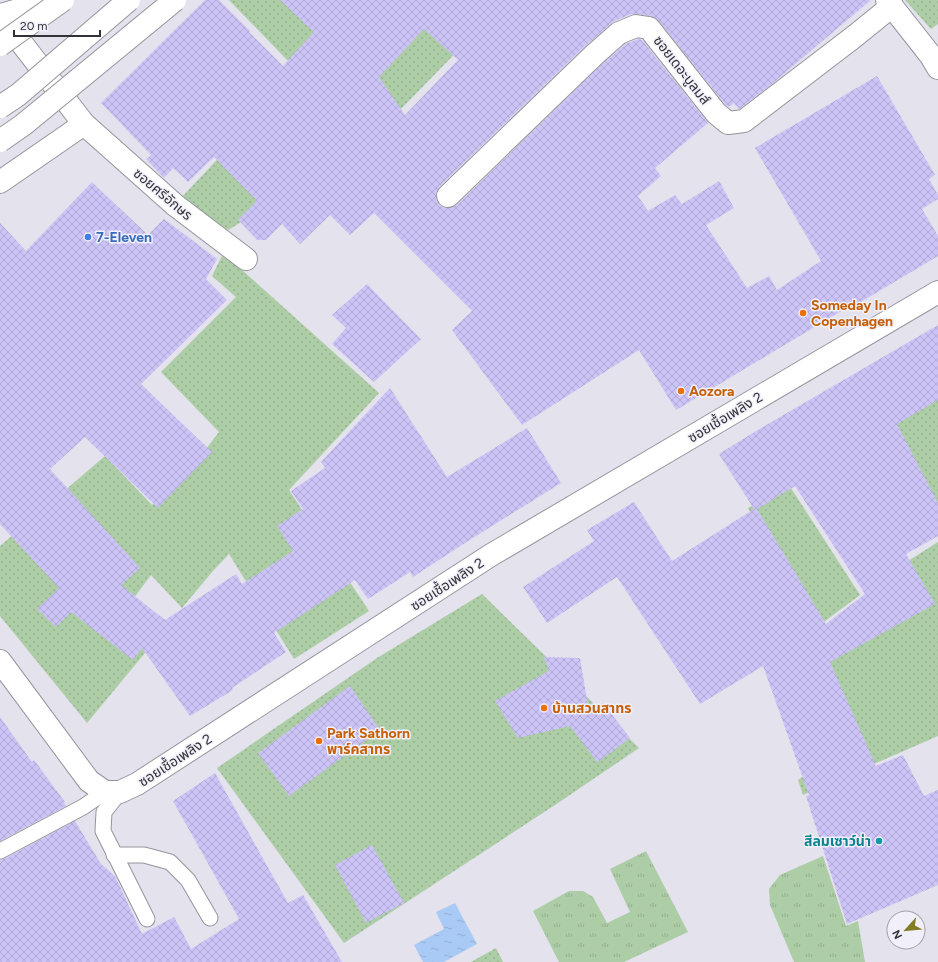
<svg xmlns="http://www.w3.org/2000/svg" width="938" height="962" font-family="Figtree,'Noto Sans Thai',sans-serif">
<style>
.grass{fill:url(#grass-tufts)}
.garden{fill:url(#garden-dots)}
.water{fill:url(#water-ripples)}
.building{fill:url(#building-cross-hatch);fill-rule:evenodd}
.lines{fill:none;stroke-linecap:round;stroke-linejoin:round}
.service-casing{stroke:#95949d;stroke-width:17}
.minor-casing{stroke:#95949d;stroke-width:24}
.tertiary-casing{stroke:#95949d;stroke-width:24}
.service{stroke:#fff;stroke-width:15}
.minor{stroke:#fff;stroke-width:22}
.tertiary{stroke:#fff;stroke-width:22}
.motorway-bridge-casing{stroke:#95949d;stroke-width:24;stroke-linecap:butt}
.motorway-bridge{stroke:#fff;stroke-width:22}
.shop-dot{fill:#3f7fe0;stroke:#f1effa;stroke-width:1.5}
.food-dot{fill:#e8710a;stroke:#f1effa;stroke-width:1.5}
.culture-dot{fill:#0f9aa8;stroke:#f1effa;stroke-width:1.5}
.labels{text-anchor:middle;stroke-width:3;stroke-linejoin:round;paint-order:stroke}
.street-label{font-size:14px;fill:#323236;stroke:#f1effa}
.shop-label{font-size:14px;font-weight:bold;fill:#366cbe;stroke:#f1effa;text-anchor:start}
.food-label{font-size:14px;font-weight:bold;fill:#c56008;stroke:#f1effa;text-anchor:start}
.culture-label{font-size:14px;font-weight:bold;fill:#0d838f;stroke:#f1effa;text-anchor:end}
</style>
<defs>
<pattern id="grass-tufts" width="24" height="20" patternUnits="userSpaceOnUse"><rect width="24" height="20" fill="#accda6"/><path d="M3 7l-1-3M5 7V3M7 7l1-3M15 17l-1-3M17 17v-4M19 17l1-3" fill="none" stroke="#94b090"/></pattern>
<pattern id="garden-dots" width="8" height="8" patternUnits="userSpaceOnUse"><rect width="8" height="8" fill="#accda6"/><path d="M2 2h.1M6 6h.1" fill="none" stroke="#94b090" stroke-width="1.8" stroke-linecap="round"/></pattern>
<pattern id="water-ripples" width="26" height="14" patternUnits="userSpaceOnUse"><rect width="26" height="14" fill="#aacaf6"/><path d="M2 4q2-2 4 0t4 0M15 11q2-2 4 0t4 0" fill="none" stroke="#93aed4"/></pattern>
<pattern id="building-cross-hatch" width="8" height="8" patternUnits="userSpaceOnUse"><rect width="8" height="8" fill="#ccc4f7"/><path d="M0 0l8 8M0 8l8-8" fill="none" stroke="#b0a9d4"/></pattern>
</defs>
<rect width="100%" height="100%" fill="#e4e2ec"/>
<g class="grass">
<path d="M 646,851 L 688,932 L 624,962 L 559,962 L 533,911 L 569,891 L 583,891 L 593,897 L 607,923 L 630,912 L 610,869 Z"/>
<path d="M 823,856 L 846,926 L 858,921 L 865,962 L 794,962 L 770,905 L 769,889 L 780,875 Z"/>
</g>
<g class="garden">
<path d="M 229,0 L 365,0 L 289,62 Z"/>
<path d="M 905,0 L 938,0 L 938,24 L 931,29 Z"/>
<path d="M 399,13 L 479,29 L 394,116 L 361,87 Z"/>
<path d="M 243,132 L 361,150 L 228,230 L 181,198 Z"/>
<path d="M 222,256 L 242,270 L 379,393 L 289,490 L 369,611 L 294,659 L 229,554 L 212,572 L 182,608 L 151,575 L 130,603 L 159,636 L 87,723 L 0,616 L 0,546 L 105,456 L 152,505 L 203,453 L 219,432 L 161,372 L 236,297 L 212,276 Z"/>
<path d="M 938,389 L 938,522 L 885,421 Z"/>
<path d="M 789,485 L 860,595 L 817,627 L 748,508 Z"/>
<path d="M 938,542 L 938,736 L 803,795 L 798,780 L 858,740 L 823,656 L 908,561 Z"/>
<path d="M 482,594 L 639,748 L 558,803 L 344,943 L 217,768 L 377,658 Z"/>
<path d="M 496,948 L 503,962 L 471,962 Z"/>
</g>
<path class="water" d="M 455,903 L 477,944 L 444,962 L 423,962 L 414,945 L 444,929 L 436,912 Z"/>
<g class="building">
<path d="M 205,0 L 219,0 L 250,31 L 249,32 L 283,66 L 314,32 L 280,0 L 871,0 L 767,88 L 739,109 L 734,103 L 729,107 L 725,104 L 658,20 L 651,16 L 637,14 L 631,14 L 614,21 L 585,46 L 439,187 L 436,193 L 436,199 L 439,205 L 445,208 L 451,208 L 457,205 L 602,64 L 626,44 L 638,39 L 642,40 L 708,123 L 655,168 L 661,176 L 638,196 L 648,211 L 675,195 L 682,204 L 719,181 L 734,208 L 706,225 L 747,288 L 769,276 L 777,290 L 821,261 L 755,148 L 877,76 L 935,175 L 929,179 L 938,195 L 938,199 L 922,209 L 938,236 L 938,256 L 849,309 L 848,307 L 676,410 L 639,350 L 522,425 L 452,330 L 472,311 L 374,213 L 350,235 L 330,215 L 300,244 L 282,224 L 266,240 L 257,240 L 238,220 L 257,201 L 214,157 L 188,182 L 173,168 L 164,178 L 146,159 L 151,155 L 101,103 ZM 424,29 L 458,60 L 405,115 L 379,77 Z"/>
<path d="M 92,182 L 148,235 L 164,219 L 217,259 L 206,279 L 227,300 L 141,384 L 212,452 L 158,508 L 85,437 L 50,469 L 140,568 L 121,585 L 165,620 L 236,574 L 242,584 L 293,551 L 277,526 L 303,509 L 291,491 L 325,468 L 321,462 L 390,388 L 447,477 L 527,428 L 561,483 L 468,541 L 413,577 L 410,572 L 368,599 L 355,580 L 274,633 L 286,652 L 232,688 L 233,690 L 190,716 L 142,648 L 133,660 L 71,612 L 56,627 L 37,609 L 59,588 L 0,524 L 0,223 L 26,251 Z"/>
<path d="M 367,284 L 421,339 L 374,382 L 332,344 L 346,328 L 332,315 Z"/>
<path d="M 938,325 L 938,400 L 897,424 L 938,503 L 938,536 L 906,554 L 935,604 L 830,662 L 876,766 L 903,755 L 924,796 L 938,790 L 938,885 L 847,924 L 806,796 L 809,795 L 763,666 L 700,704 L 617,577 L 547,623 L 523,587 L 594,541 L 587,530 L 634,502 L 672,561 L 754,509 L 719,454 L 756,431 ZM 795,486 L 865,594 L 826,624 L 757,509 Z"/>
<path d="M 544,657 L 580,658 L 589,712 L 603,703 L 630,738 L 598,762 L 598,763 L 570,726 L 518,738 L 495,701 L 549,671 Z"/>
<path d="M 350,686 L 380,730 L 289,796 L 258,753 Z"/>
<path d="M 0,717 L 32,762 L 34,760 L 65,802 L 64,803 L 66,806 L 0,841 Z"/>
<path d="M 215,773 L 288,903 L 303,895 L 342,962 L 0,962 L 0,860 L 4,859 L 75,821 L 101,864 L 115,876 L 142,934 L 174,917 L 191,949 L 239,919 L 173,801 Z"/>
<path d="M 372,845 L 404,903 L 366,923 L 335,865 Z"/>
</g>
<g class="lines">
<defs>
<g id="service">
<path d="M 120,792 L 104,812 L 103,831 L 147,919"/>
<path d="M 0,851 L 83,807 L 105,792"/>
<path d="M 114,855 L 144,855 L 170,862 L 188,880 L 210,918"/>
</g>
<g id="minor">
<path d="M 887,0 L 931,56 L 938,68"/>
<path d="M 84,124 L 175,205 L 246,259"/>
<path d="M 0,182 L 84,124 L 3,19"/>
<path d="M 448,196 L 594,55 L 619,33 L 636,26 L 649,28 L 716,113 L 728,123 L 744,121 L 855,36 L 892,6"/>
<path d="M 0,661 L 89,781 L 105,792 L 120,792 L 137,784 L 491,555 L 938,292"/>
</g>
<path id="tertiary" d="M 1,15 L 52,0"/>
</defs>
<use href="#service" class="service-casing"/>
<use href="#minor" class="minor-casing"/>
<use href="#tertiary" class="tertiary-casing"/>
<use href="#service" class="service"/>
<use href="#minor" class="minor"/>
<use href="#tertiary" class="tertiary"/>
<defs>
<g id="motorway-bridge">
<path d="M 0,45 L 63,0"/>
<path d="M 0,107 L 18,95 L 129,0"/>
<path d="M 0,141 L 23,125 L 175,0"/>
</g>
</defs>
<use href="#motorway-bridge" class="motorway-bridge-casing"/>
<use href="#motorway-bridge" class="motorway-bridge"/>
</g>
<circle class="shop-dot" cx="88" cy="237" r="4"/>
<g class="food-dot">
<circle cx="803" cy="313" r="4"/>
<circle cx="681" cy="391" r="4"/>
<circle cx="544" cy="708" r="4"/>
<circle cx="319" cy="741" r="4"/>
</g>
<circle class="culture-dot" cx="879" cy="841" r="4"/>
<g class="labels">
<g class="street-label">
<text transform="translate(682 70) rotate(52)" y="5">ซอยเดอะบูลมส์</text>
<text transform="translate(163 194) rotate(40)" y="5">ซอยศรีอักษร</text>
<text transform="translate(725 417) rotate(-31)" y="5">ซอยเชื้อเพลิง 2</text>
<text transform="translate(447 584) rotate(-33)" y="5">ซอยเชื้อเพลิง 2</text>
<text transform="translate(175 760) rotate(-33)" y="5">ซอยเชื้อเพลิง 2</text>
</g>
<g class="shop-label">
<text x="96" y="242">7-Eleven</text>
</g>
<g class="food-label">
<text x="811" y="310">Someday In<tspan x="811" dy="16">Copenhagen</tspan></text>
<text x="689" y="396">Aozora</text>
<text x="552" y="713">บ้านสวนสาทร</text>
<text x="327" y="738">Park Sathorn<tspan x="327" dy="16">พาร์คสาทร</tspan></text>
</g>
<g class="culture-label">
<text x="871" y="846">สีลมเซาว์น่า</text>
</g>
</g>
<g transform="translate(906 930) rotate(243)"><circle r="19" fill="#f1effa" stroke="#a5a3ac"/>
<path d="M0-3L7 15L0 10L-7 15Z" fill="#847d24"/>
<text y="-6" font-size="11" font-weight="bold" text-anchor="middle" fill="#323236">N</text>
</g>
<path d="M14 30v6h86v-6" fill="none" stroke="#323236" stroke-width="2"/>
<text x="20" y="30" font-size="12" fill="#323236" stroke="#f1effa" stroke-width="3" paint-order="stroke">20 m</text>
</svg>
